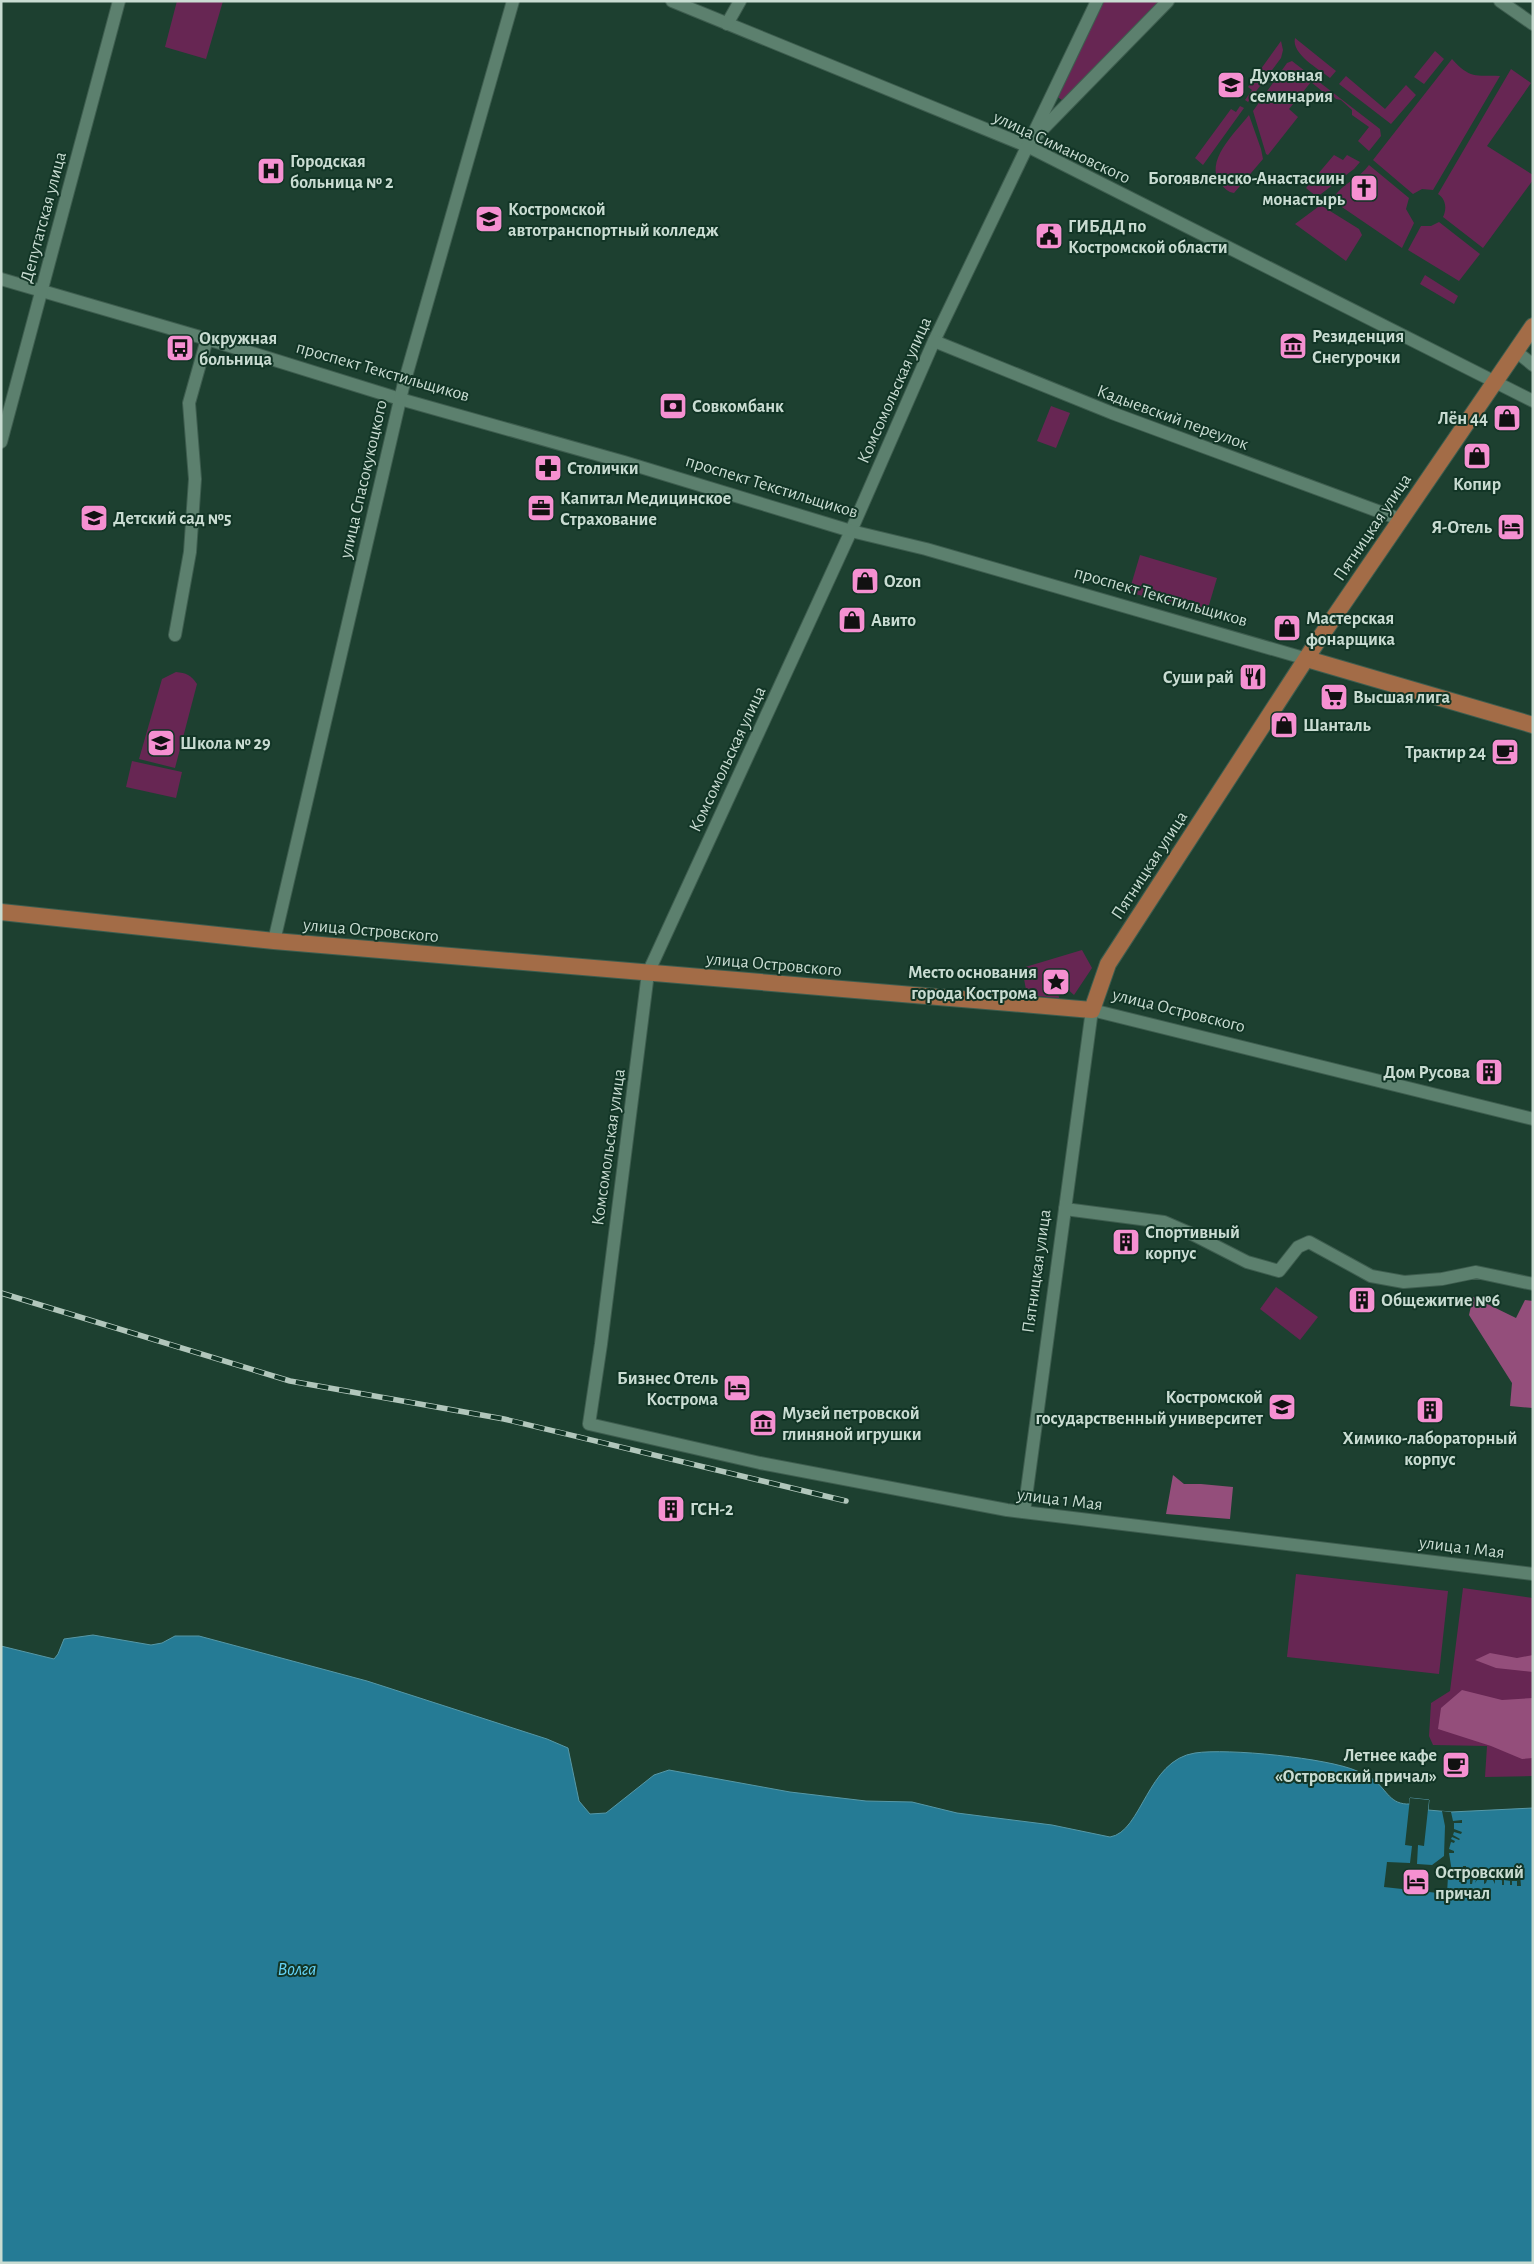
<svg xmlns="http://www.w3.org/2000/svg" width="1534" height="2264" font-family="'Alegreya Sans',sans-serif">
<style>
.green{fill:#672653}
.forest{fill:#944e7b}
.water{fill:#257b95;stroke:#5698a7}
.pier{fill:#1d4030}
.lines{fill:none;stroke-linecap:round;stroke-linejoin:round}
.minor-casing{stroke:#3e5d4f;stroke-width:14}
.major-casing{stroke:#3e5d4f;stroke-width:18}
.minor{stroke:#5c806e;stroke-width:12}
.major{stroke:#a36c47;stroke-width:16}
.rail-casing{stroke:#b1c6bb;stroke-width:5.5}
.rail{stroke:#123526;stroke-width:4;stroke-dasharray:11;stroke-linecap:butt}
.labels{text-anchor:middle;stroke-width:4;stroke-linejoin:round;paint-order:stroke}
.poi-label{font-size:18px;font-weight:bold;fill:#c9dcd2;stroke:#123526;text-anchor:start}
.street-label{font-size:18px;fill:#c9dcd2;stroke:#123526}
.water-label{font-size:19px;font-style:italic;fill:#65d3f6;stroke:#123526}
</style>
<rect width="100%" height="100%" fill="#1d4030"/>
<g class="green">
<path d="M 177,1 L 223,1 L 206,59 L 165,47 Z"/>
<path d="M 1102,1 L 1161,1 L 1065,102 L 1056,96 Z"/>
<path d="M 1295,38 L 1336,71 L 1330,78 C 1319,69 1291,54 1295,38 Z"/>
<path d="M 1281,41 L 1283,50 L 1281,58 L 1248,102 L 1245,100 L 1252,90 L 1248,87 Z"/>
<path d="M 1435,51 L 1444,59 L 1424,84 L 1414,77 Z"/>
<path d="M 1452,59 C 1470,79 1475,75 1500,76 L 1433,190 L 1422,189 L 1413,194 L 1373,160 Z"/>
<path d="M 1292,61 L 1380,129 L 1381,136 L 1369,151 L 1358,141 L 1369,127 L 1352,115 L 1352,110 L 1341,100 L 1336,99 L 1332,95 L 1328,96 L 1311,82 L 1289,109 L 1298,117 L 1268,155 L 1266,154 L 1253,111 L 1287,63 Z"/>
<path d="M 1511,69 L 1531,83 L 1487,146 L 1533,175 L 1533,180 L 1483,248 L 1443,217 C 1447,209 1446,199 1438,194 Z"/>
<path d="M 1346,76 L 1385,109 L 1406,85 L 1416,95 L 1391,124 L 1339,84 Z"/>
<path d="M 1240,106 L 1244,108 L 1203,165 L 1195,158 L 1231,109 L 1236,112 Z"/>
<path d="M 1249,115 L 1261,149 L 1263,159 L 1234,193 C 1228,192 1225,189 1221,184 C 1203,162 1235,133 1249,115 Z"/>
<path d="M 1334,155 L 1343,160 L 1347,155 L 1360,162 L 1354,169 L 1317,197 L 1306,188 Z"/>
<path d="M 1369,165 L 1409,198 L 1406,209 L 1414,223 L 1402,248 L 1336,203 L 1334,197 C 1342,184 1360,178 1369,165 Z"/>
<path d="M 1322,206 L 1359,229 L 1362,235 L 1346,261 L 1295,224 L 1318,207 Z"/>
<path d="M 1439,222 L 1480,254 L 1459,281 L 1408,250 L 1421,226 L 1431,226 Z"/>
<path d="M 1425,275 L 1458,296 L 1454,304 L 1420,284 Z"/>
<path d="M 1051,406 L 1070,413 L 1056,448 L 1037,441 Z"/>
<path d="M 1140,555 L 1217,578 L 1206,615 L 1129,592 Z"/>
<path d="M 176,672 C 186,673 191,675 197,684 L 175,768 L 139,759 L 162,679 Z"/>
<path d="M 132,761 L 182,772 L 176,798 L 126,787 Z"/>
<path d="M 1082,950 L 1092,968 L 1074,995 L 1065,987 C 1067,979 1064,973 1055,973 L 1048,977 L 1048,985 L 1054,991 L 1058,991 L 1059,998 L 1027,995 L 1022,968 Z"/>
<path d="M 1276,1287 L 1318,1317 L 1300,1340 L 1260,1309 Z"/>
<path d="M 1296,1574 L 1448,1591 L 1439,1674 L 1287,1657 Z"/>
<path d="M 1463,1588 L 1533,1598 L 1533,1776 L 1485,1777 L 1487,1746 L 1433,1745 L 1429,1736 L 1431,1703 L 1450,1691 Z"/>
</g>
<g class="forest">
<path d="M 1473,1297 L 1516,1318 L 1525,1300 L 1533,1301 L 1533,1408 L 1510,1406 L 1512,1383 L 1469,1315 Z"/>
<path d="M 1173,1475 L 1184,1484 L 1201,1484 L 1233,1487 L 1230,1519 L 1166,1514 Z"/>
<path d="M 1490,1653 L 1517,1658 L 1533,1655 L 1533,1672 L 1496,1668 L 1475,1660 Z"/>
<path d="M 1462,1690 L 1502,1700 L 1533,1698 L 1533,1758 L 1522,1759 L 1491,1746 L 1438,1729 L 1441,1708 Z"/>
</g>
<path class="water" d="M 93,1635 L 151,1645 L 162,1643 L 175,1636 L 199,1636 L 367,1681 L 547,1739 L 568,1748 L 579,1801 L 590,1814 L 606,1813 L 654,1775 L 669,1770 L 790,1792 L 866,1801 L 912,1802 L 957,1813 L 1052,1825 L 1110,1837 C 1142,1832 1147,1760 1195,1753 C 1227,1748 1328,1758 1357,1771 C 1363,1773 1369,1776 1374,1780 C 1387,1790 1390,1805 1410,1804 L 1410,1798 L 1429,1800 L 1428,1810 L 1451,1812 L 1533,1808 L 1533,2263 L 1,2263 L 1,1646 L 54,1659 L 58,1654 L 64,1639 Z"/>
<path class="pier" d="M 1410,1798 L 1429,1800 L 1424,1846 L 1418,1845 L 1417,1864 L 1432,1865 L 1444,1856 L 1445,1826 L 1442,1811 L 1451,1812 L 1453,1821 L 1462,1820 L 1462,1823 L 1454,1823 L 1454,1829 L 1462,1832 L 1461,1834 L 1454,1832 L 1453,1835 L 1460,1839 L 1459,1840 L 1452,1837 L 1451,1839 L 1455,1841 L 1454,1843 L 1451,1842 L 1449,1849 L 1454,1851 L 1454,1853 L 1449,1853 L 1452,1872 L 1458,1873 L 1457,1867 L 1460,1867 L 1460,1872 L 1462,1873 L 1463,1866 L 1466,1866 L 1466,1873 L 1472,1870 L 1472,1873 L 1475,1874 L 1475,1870 L 1479,1871 L 1480,1874 L 1481,1874 L 1482,1871 L 1487,1871 L 1487,1875 L 1491,1875 L 1491,1871 L 1497,1872 L 1497,1875 L 1501,1876 L 1501,1872 L 1504,1872 L 1505,1876 L 1512,1873 L 1512,1877 L 1517,1877 L 1517,1874 L 1520,1874 L 1521,1886 L 1517,1886 L 1517,1881 L 1512,1881 L 1512,1885 L 1510,1885 L 1510,1881 L 1504,1880 L 1504,1885 L 1502,1885 L 1502,1880 L 1495,1880 L 1495,1884 L 1493,1880 L 1487,1880 L 1486,1883 L 1484,1884 L 1484,1880 L 1477,1880 L 1475,1883 L 1476,1880 L 1473,1879 L 1472,1884 L 1470,1884 L 1470,1879 L 1466,1878 L 1464,1882 L 1464,1877 L 1461,1877 L 1461,1882 L 1459,1882 L 1459,1876 L 1448,1876 L 1447,1894 L 1384,1887 L 1387,1862 L 1410,1863 L 1412,1846 L 1405,1845 Z"/>
<g class="lines">
<defs>
<g id="minor">
<path d="M 672,1 L 1027,146 L 1533,401"/>
<path d="M 1097,1 L 934,341 L 851,531 L 648,973 L 601,1344 L 589,1424 L 760,1463 L 1007,1510 L 1533,1574"/>
<path d="M 1500,1 L 1533,24"/>
<path d="M 727,24 L 740,1"/>
<path d="M 1035,137 L 1168,1"/>
<path d="M 1,279 L 207,339 L 400,399 L 624,462 L 851,531 L 926,549 L 1307,659"/>
<path d="M 934,341 L 1112,413 L 1402,520"/>
<path d="M 1517,352 L 1533,365"/>
<path d="M 1,442 L 119,1"/>
<path d="M 175,635 L 190,552 L 195,479 L 189,403 L 207,339"/>
<path d="M 274,941 L 403,387 L 513,1"/>
<path d="M 1065,1209 L 1164,1222 L 1194,1235 L 1247,1262 L 1279,1271 L 1298,1247 L 1309,1242 L 1371,1276 L 1404,1282 L 1442,1279 L 1476,1272 L 1533,1284"/>
<path d="M 1024,1512 L 1092,1010 L 1533,1119"/>
</g>
<g id="major">
<path d="M 1307,659 L 1533,725"/>
<path d="M 1,912 L 274,941 L 1092,1010 L 1108,964 L 1315,645 L 1533,326"/>
</g>
</defs>
<use href="#minor" class="minor-casing"/>
<use href="#major" class="major-casing"/>
<use href="#minor" class="minor"/>
<use href="#major" class="major"/>
<defs>
<path id="rail" d="M 1,1293 L 290,1381 L 504,1419 L 846,1501"/>
</defs>
<use href="#rail" class="rail-casing"/>
<use href="#rail" class="rail"/>
</g>
<defs>
<symbol id="university-square" viewBox="-11 -11 22 22"><rect x="-9" y="-9" width="18" height="18" rx="4" fill="#f590d1" stroke="#123526"/><path d="M0-5L7-2L0 1L-7-2ZM-4 1L0 2.5L4 1V4Q0 6-4 4Z" fill="#111"/></symbol>
<symbol id="hospital-square" viewBox="-11 -11 22 22"><rect x="-9" y="-9" width="18" height="18" rx="4" fill="#f590d1" stroke="#123526"/><path d="M-5-5h3v3.5h4V-5h3V5h-3V1.5h-4V5h-3Z" fill="#111"/></symbol>
<symbol id="church-square" viewBox="-11 -11 22 22"><rect x="-9" y="-9" width="18" height="18" rx="4" fill="#f590d1" stroke="#123526"/><path d="M-1.2-6h2.4v3.5h3.3v2.4h-3.3V6h-2.4V-.1h-3.3v-2.4h3.3Z" fill="#111"/></symbol>
<symbol id="civic-square" viewBox="-11 -11 22 22"><rect x="-9" y="-9" width="18" height="18" rx="4" fill="#f590d1" stroke="#123526"/><path d="M-.6-6.5H3V-4.5H.6V-3L4-1V1h2V6H-6V1h2V-1L-.6-3ZM-1.2 2.5V6h2.4V2.5Z" fill="#111"/></symbol>
<symbol id="museum-square" viewBox="-11 -11 22 22"><rect x="-9" y="-9" width="18" height="18" rx="4" fill="#f590d1" stroke="#123526"/><path d="M0-6L6-3V-2H-6V-3ZM-5-1h2V3h-2ZM-1-1h2V3h-2ZM3-1h2V3H3ZM-6 4H6V6H-6Z" fill="#111"/></symbol>
<symbol id="bus-square" viewBox="-11 -11 22 22"><rect x="-9" y="-9" width="18" height="18" rx="4" fill="#f590d1" stroke="#123526"/><path d="M-5-6H5V4H4V6H2V4H-2V6H-4V4H-5ZM-3.5-4V0h7V-4ZM-3.5 1.2v1.5H-2V1.2ZM2 1.2v1.5H3.5V1.2Z" fill="#111"/></symbol>
<symbol id="bank-square" viewBox="-11 -11 22 22"><rect x="-9" y="-9" width="18" height="18" rx="4" fill="#f590d1" stroke="#123526"/><path d="M-6-4H6V4H-6ZM0-2.3a2.3 2.3 0 1 0 0 4.6a2.3 2.3 0 1 0 0-4.6Z" fill="#111"/></symbol>
<symbol id="shop-square" viewBox="-11 -11 22 22"><rect x="-9" y="-9" width="18" height="18" rx="4" fill="#f590d1" stroke="#123526"/><path d="M-5-2.5h2.3a2.7 3.5 0 0 1 5.4 0H5L5.5 6h-11ZM-1.5-2.5h3a1.5 2.3 0 0 0-3 0Z" fill="#111"/></symbol>
<symbol id="pharmacy-square" viewBox="-11 -11 22 22"><rect x="-9" y="-9" width="18" height="18" rx="4" fill="#f590d1" stroke="#123526"/><path d="M-2-6h4v4h4v4h-4v4h-4v-4h-4v-4h4Z" fill="#111"/></symbol>
<symbol id="office-square" viewBox="-11 -11 22 22"><rect x="-9" y="-9" width="18" height="18" rx="4" fill="#f590d1" stroke="#123526"/><path d="M-6-3h4V-5.5h4V-3h4V5H-6ZM-1-4.5V-3h2v-1.5ZM-6 0V1H6V0Z" fill="#111"/></symbol>
<symbol id="school-square" viewBox="-11 -11 22 22"><rect x="-9" y="-9" width="18" height="18" rx="4" fill="#f590d1" stroke="#123526"/><path d="M0-5L7-2L0 1L-7-2ZM-4 1L0 2.5L4 1V4Q0 6-4 4Z" fill="#111"/></symbol>
<symbol id="hotel-square" viewBox="-11 -11 22 22"><rect x="-9" y="-9" width="18" height="18" rx="4" fill="#f590d1" stroke="#123526"/><path d="M-6-4.5h1.5V1H6V5H4.5V3h-9V5H-6ZM-4 0a1.8 1.8 0 1 1 3.6 0ZM.5 0V-2.5h3Q6-2.5 6 0Z" fill="#111"/></symbol>
<symbol id="restaurant-square" viewBox="-11 -11 22 22"><rect x="-9" y="-9" width="18" height="18" rx="4" fill="#f590d1" stroke="#123526"/><path d="M-5-6h1v4h1v-4h1v4h1v-4h1v5L-1.5 .5V6h-2V.5L-5-1ZM5-6V6H3V1.5H1.5Q1.5-4 5-6Z" fill="#111"/></symbol>
<symbol id="supermarket-square" viewBox="-11 -11 22 22"><rect x="-9" y="-9" width="18" height="18" rx="4" fill="#f590d1" stroke="#123526"/><path d="M-6-5.5h2.5l.6 2H6L4.5 2H-2.5L-4.4-4H-6ZM-1.5 3.2a1.3 1.3 0 1 0 .1 0ZM3 3.2a1.3 1.3 0 1 0 .1 0Z" fill="#111"/></symbol>
<symbol id="cafe-square" viewBox="-11 -11 22 22"><rect x="-9" y="-9" width="18" height="18" rx="4" fill="#f590d1" stroke="#123526"/><path d="M-5.5-4.5H6V0H3Q3 3.5 0 3.5H-2.5Q-5.5 3.5-5.5 0ZM3-3.2v2h1.7v-2ZM-6 4.5H4V6H-6Z" fill="#111"/></symbol>
<symbol id="sight-square" viewBox="-11 -11 22 22"><rect x="-9" y="-9" width="18" height="18" rx="4" fill="#f590d1" stroke="#123526"/><path d="M0-6L1.8-2.2L6-1.7L2.9 1.2L3.7 5.4L0 3.3L-3.7 5.4L-2.9 1.2L-6-1.7L-1.8-2.2Z" fill="#111"/></symbol>
<symbol id="building-square" viewBox="-11 -11 22 22"><rect x="-9" y="-9" width="18" height="18" rx="4" fill="#f590d1" stroke="#123526"/><path d="M-4-6H4V6H1V3H-1V6H-4ZM-2.5-4.3h1.7v1.8h-1.7ZM.8-4.3h1.7v1.8H.8ZM-2.5-1h1.7V.8h-1.7ZM.8-1h1.7V.8H.8Z" fill="#111"/></symbol>
</defs>
<g fill-rule="evenodd">
<use href="#university-square" x="1215" y="69" width="32" height="32"/>
<use href="#hospital-square" x="255" y="155" width="32" height="32"/>
<use href="#church-square" x="1348" y="172" width="32" height="32"/>
<use href="#university-square" x="473" y="203" width="32" height="32"/>
<use href="#civic-square" x="1033" y="220" width="32" height="32"/>
<use href="#museum-square" x="1277" y="330" width="32" height="32"/>
<use href="#bus-square" x="164" y="332" width="32" height="32"/>
<use href="#bank-square" x="657" y="390" width="32" height="32"/>
<use href="#shop-square" x="1491" y="402" width="32" height="32"/>
<use href="#shop-square" x="1461" y="440" width="32" height="32"/>
<use href="#pharmacy-square" x="532" y="452" width="32" height="32"/>
<use href="#office-square" x="525" y="492" width="32" height="32"/>
<use href="#school-square" x="78" y="502" width="32" height="32"/>
<use href="#hotel-square" x="1495" y="511" width="32" height="32"/>
<use href="#shop-square" x="849" y="565" width="32" height="32"/>
<use href="#shop-square" x="836" y="604" width="32" height="32"/>
<use href="#shop-square" x="1271" y="612" width="32" height="32"/>
<use href="#restaurant-square" x="1237" y="661" width="32" height="32"/>
<use href="#supermarket-square" x="1318" y="681" width="32" height="32"/>
<use href="#shop-square" x="1268" y="709" width="32" height="32"/>
<use href="#school-square" x="145" y="727" width="32" height="32"/>
<use href="#cafe-square" x="1489" y="736" width="32" height="32"/>
<use href="#sight-square" x="1040" y="966" width="32" height="32"/>
<use href="#building-square" x="1473" y="1056" width="32" height="32"/>
<use href="#building-square" x="1110" y="1226" width="32" height="32"/>
<use href="#building-square" x="1346" y="1284" width="32" height="32"/>
<use href="#hotel-square" x="721" y="1372" width="32" height="32"/>
<use href="#university-square" x="1266" y="1391" width="32" height="32"/>
<use href="#building-square" x="1414" y="1394" width="32" height="32"/>
<use href="#museum-square" x="747" y="1407" width="32" height="32"/>
<use href="#building-square" x="655" y="1493" width="32" height="32"/>
<use href="#cafe-square" x="1440" y="1749" width="32" height="32"/>
<use href="#hotel-square" x="1400" y="1866" width="32" height="32"/>
</g>
<g class="labels">
<g class="poi-label">
<text x="1250" y="81">Духовная<tspan x="1250" dy="21">семинария</tspan></text>
<text x="290" y="167">Городская<tspan x="290" dy="21">больница № 2</tspan></text>
<text x="1345" y="184" text-anchor="end">Богоявленско-Анастасиин<tspan x="1345" dy="21">монастырь</tspan></text>
<text x="508" y="215">Костромской<tspan x="508" dy="21">автотранспортный колледж</tspan></text>
<text x="1068" y="232">ГИБДД по<tspan x="1068" dy="21">Костромской области</tspan></text>
<text x="1312" y="342">Резиденция<tspan x="1312" dy="21">Снегурочки</tspan></text>
<text x="199" y="344">Окружная<tspan x="199" dy="21">больница</tspan></text>
<text x="692" y="412">Совкомбанк</text>
<text x="1488" y="424" text-anchor="end">Лён 44</text>
<text x="567" y="474">Столички</text>
<text x="1477" y="490" text-anchor="middle">Копир</text>
<text x="560" y="504">Капитал Медицинское<tspan x="560" dy="21">Страхование</tspan></text>
<text x="113" y="524">Детский сад №5</text>
<text x="1492" y="533" text-anchor="end">Я-Отель</text>
<text x="884" y="587">Ozon</text>
<text x="1306" y="624">Мастерская<tspan x="1306" dy="21">фонарщика</tspan></text>
<text x="871" y="626">Авито</text>
<text x="1234" y="683" text-anchor="end">Суши рай</text>
<text x="1353" y="703">Высшая лига</text>
<text x="1303" y="731">Шанталь</text>
<text x="180" y="749">Школа № 29</text>
<text x="1486" y="758" text-anchor="end">Трактир 24</text>
<text x="1037" y="978" text-anchor="end">Место основания<tspan x="1037" dy="21">города Кострома</tspan></text>
<text x="1470" y="1078" text-anchor="end">Дом Русова</text>
<text x="1145" y="1238">Спортивный<tspan x="1145" dy="21">корпус</tspan></text>
<text x="1381" y="1306">Общежитие №6</text>
<text x="718" y="1384" text-anchor="end">Бизнес Отель<tspan x="718" dy="21">Кострома</tspan></text>
<text x="1263" y="1403" text-anchor="end">Костромской<tspan x="1263" dy="21">государственный университет</tspan></text>
<text x="782" y="1419">Музей петровской<tspan x="782" dy="21">глиняной игрушки</tspan></text>
<text x="1430" y="1444" text-anchor="middle">Химико-лабораторный<tspan x="1430" dy="21">корпус</tspan></text>
<text x="690" y="1515">ГСН-2</text>
<text x="1437" y="1761" text-anchor="end">Летнее кафе<tspan x="1437" dy="21">«Островский причал»</tspan></text>
<text x="1435" y="1878">Островский<tspan x="1435" dy="21">причал</tspan></text>
</g>
<g class="street-label">
<text transform="translate(1062 147) rotate(25)" y="6">улица Симановского</text>
<text transform="translate(43 217) rotate(-75)" y="6">Депутатская улица</text>
<text transform="translate(383 371) rotate(16)" y="6">проспект Текстильщиков</text>
<text transform="translate(894 390) rotate(-66)" y="6">Комсомольская улица</text>
<text transform="translate(1173 417) rotate(20)" y="6">Кадыевский переулок</text>
<text transform="translate(363 479) rotate(-77)" y="6">улица Спасокукоцкого</text>
<text transform="translate(772 486) rotate(17)" y="6">проспект Текстильщиков</text>
<text transform="translate(1372 527) rotate(-56)" y="6">Пятницкая улица</text>
<text transform="translate(1161 596) rotate(16)" y="6">проспект Текстильщиков</text>
<text transform="translate(727 759) rotate(-65)" y="6">Комсомольская улица</text>
<text transform="translate(1149 865) rotate(-57)" y="6">Пятницкая улица</text>
<text transform="translate(371 930) rotate(5)" y="6">улица Островского</text>
<text transform="translate(774 964) rotate(5)" y="6">улица Островского</text>
<text transform="translate(1179 1010) rotate(14)" y="6">улица Островского</text>
<text transform="translate(608 1147) rotate(-82)" y="6">Комсомольская улица</text>
<text transform="translate(1036 1271) rotate(-82)" y="6">Пятницкая улица</text>
<text transform="translate(1060 1499) rotate(7)" y="6">улица 1 Мая</text>
<text transform="translate(1462 1547) rotate(7)" y="6">улица 1 Мая</text>
</g>
<g class="water-label">
<text x="297" y="1975">Волга</text>
</g>
</g>
<rect width="1534" height="2264" fill="none" stroke="#c9dcd2" stroke-width="5"/>
</svg>
